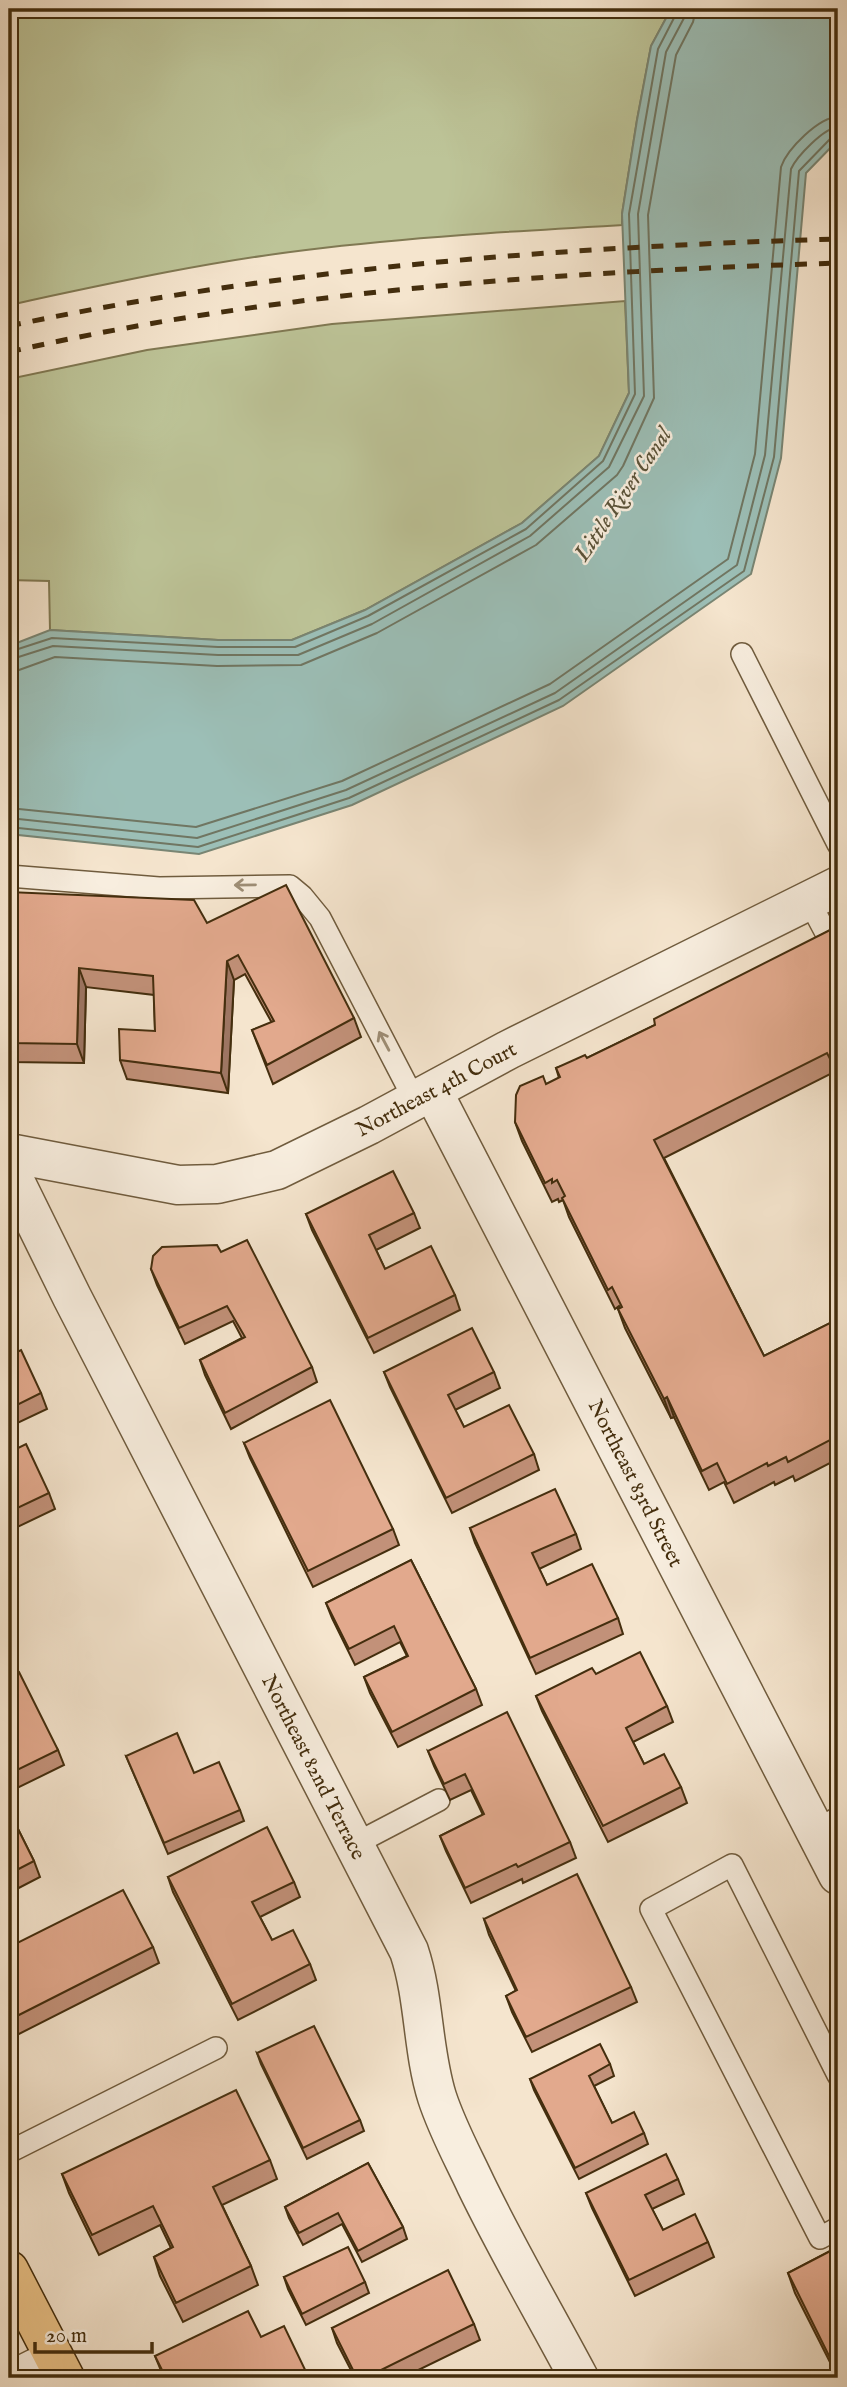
<svg xmlns="http://www.w3.org/2000/svg" width="847" height="2387" font-family="'IM FELL English',serif">
<style>
.green{fill:#bdc498;stroke:#807953;stroke-width:2}
.water{fill:#9cbfb7;stroke:#798573;stroke-width:2}
.lines{fill:none;stroke-linecap:round;stroke-linejoin:round}
.shore{stroke:#707662;stroke-width:2}
.lane-casing{stroke:#705c3e;stroke-width:24}
.street-casing{stroke:#705c3e;stroke-width:41}
.primary-casing{stroke:#442e0e;stroke-width:41}
.lane{stroke:#f8eedf;stroke-width:21}
.street{stroke:#f8eedf;stroke-width:38}
.primary{stroke:#eac287;stroke-width:38}
.rail{stroke:#442e0e;stroke-width:5;stroke-dasharray:12 12;stroke-linecap:butt}
.wall{fill:#c29179;stroke:#442e0e;stroke-width:2}
.shaded-wall{fill:#9e7663;stroke:#442e0e;stroke-width:2}
.building{fill:#e2a98d;stroke:#442e0e;stroke-width:2}
.oneway{stroke:#9e8e76}
.labels{text-anchor:middle;stroke-width:5;stroke-linejoin:round;paint-order:stroke}
.street-label{font-size:21px;fill:#442e0e;stroke:#f8eedf}
.water-label{font-size:23px;font-style:italic;fill:#5a5238;stroke:#f8eedf}
</style>
<rect width="100%" height="100%" fill="#f5e5ce"/>
<filter id="stains"><feTurbulence type="fractalNoise" baseFrequency=".00286" numOctaves="4"/><feColorMatrix values="0 0 0 0 .2 0 0 0 0 .09 0 0 0 0 .02 0 0 0 .5 -.17"/></filter>
<radialGradient id="worn" r=".72"><stop offset=".6" stop-color="#630" stop-opacity="0"/><stop offset="1" stop-color="#630" stop-opacity=".3"/></radialGradient>
<g class="green">
<path d="M 9,9 L 671,9 L 651,46 L 637,120 L 622,214 L 622,225 C 517,231 411,237 306,250 C 206,262 107,284 9,305 Z"/>
<path d="M 625,301 L 629,393 L 599,456 L 522,523 L 365,610 L 292,640 L 218,640 L 50,630 L 49,581 L 9,580 L 9,379 L 147,350 L 332,324 Z"/>
</g>
<path class="water" d="M 671,9 L 838,9 L 838,140 L 806,173 L 781,458 L 751,574 L 563,706 L 352,805 L 199,854 L 9,834 L 9,646 L 50,630 L 218,640 L 292,640 L 365,610 L 522,523 L 599,456 L 629,393 L 622,214 L 637,120 L 651,46 Z"/>
<g class="lines">
<g class="shore">
<path d="M 9,652 L 52,638 L 218,647 L 295,647 L 368,616 L 526,529 L 603,461 L 635,394 L 629,214 L 658,49 L 676,14 L 677,9"/>
<path d="M 9,660 L 53,646 L 218,655 L 298,655 L 372,624 L 530,536 L 609,467 L 644,396 L 638,214 L 666,52 L 684,18 L 685,9"/>
<path d="M 9,671 L 19,670 L 55,657 L 217,666 L 301,665 L 377,633 L 536,545 L 617,475 L 623,466 L 654,398 L 648,215 L 676,55 L 693,22 L 696,9"/>
<path d="M 9,808 L 196,827 L 342,781 L 550,684 L 728,559 L 755,454 L 781,167 C 787,149 819,117 838,117"/>
<path d="M 9,818 L 197,838 L 346,790 L 555,693 L 737,565 L 765,455 L 791,169 C 797,156 824,128 838,127"/>
<path d="M 9,827 L 198,847 L 349,798 L 559,700 L 744,571 L 774,457 L 799,171 L 831,138 L 838,136"/>
</g>
<defs>
<g id="lane">
<path d="M 742,654 L 838,844"/>
<path d="M 9,876 L 159,888 L 290,886 L 302,896 L 320,918 L 415,1101"/>
<path d="M 809,901 L 835,950"/>
<path d="M 815,1830 L 838,1818"/>
<path d="M 353,1845 L 439,1800"/>
<path d="M 838,2075 L 732,1865 L 651,1909 L 820,2238 L 838,2228"/>
<path d="M 9,2152 L 216,2048"/>
<path d="M 9,2372 L 51,2351"/>
</g>
<g id="street">
<path d="M 433,1092 L 838,1875"/>
<path d="M 9,1153 L 178,1185 L 217,1184 L 277,1170 L 369,1125 L 508,1050 L 838,886"/>
<path d="M 9,1169 L 72,1297 L 409,1951 C 425,1999 422,2049 437,2097 C 447,2128 463,2157 476,2185 C 508,2251 545,2314 579,2378"/>
</g>
<path id="primary" d="M 9,2270 L 65,2378"/>
</defs>
<use href="#lane" class="lane-casing"/>
<use href="#street" class="street-casing"/>
<use href="#primary" class="primary-casing"/>
<use href="#lane" class="lane"/>
<use href="#street" class="street"/>
<use href="#primary" class="primary"/>
<g class="rail">
<path d="M 9,326 C 283,268 558,247 838,239"/>
<path d="M 9,352 C 281,290 560,272 838,263"/>
</g>
</g>
<g class="wall">
<path d="M 9,892 L 207,923 L 354,1018 L 361,1037 L 273,1084 L 252,1030 L 272,1023 L 245,974 L 234,980 L 228,1093 L 127,1079 L 120,1060 L 155,1031 L 154,995 L 86,987 L 84,1063 L 9,1062 Z"/>
<path d="M 838,926 L 838,1080 L 834,1072 L 664,1158 L 764,1356 L 838,1319 L 838,1459 L 795,1481 L 793,1476 L 775,1485 L 774,1482 L 734,1503 L 724,1482 L 709,1490 L 674,1417 L 671,1418 L 625,1328 L 618,1309 L 620,1308 L 619,1306 L 615,1309 L 569,1217 L 563,1200 L 559,1202 L 558,1199 L 552,1202 L 522,1141 L 515,1122 L 559,1078 L 556,1068 L 587,1058 L 655,1025 Z"/>
<path d="M 414,1213 L 420,1228 L 376,1250 L 385,1269 L 455,1295 L 460,1310 L 374,1353 L 312,1230 L 306,1214 Z"/>
<path d="M 221,1252 L 312,1367 L 317,1382 L 231,1429 L 205,1375 L 200,1360 L 242,1338 L 233,1321 L 185,1344 L 157,1285 L 151,1269 Z"/>
<path d="M 9,1356 L 41,1393 L 47,1409 L 9,1427 Z"/>
<path d="M 384,1372 L 494,1372 L 500,1388 L 455,1410 L 464,1427 L 534,1454 L 539,1470 L 452,1513 L 390,1387 Z"/>
<path d="M 244,1443 L 393,1529 L 399,1545 L 313,1587 L 250,1458 Z"/>
<path d="M 9,1449 L 49,1493 L 55,1509 L 9,1531 Z"/>
<path d="M 470,1528 L 576,1534 L 581,1549 L 539,1569 L 547,1585 L 618,1618 L 623,1634 L 536,1674 L 475,1543 Z"/>
<path d="M 411,1560 L 476,1689 L 482,1705 L 398,1747 L 370,1693 L 364,1677 L 407,1656 L 400,1642 L 355,1665 L 332,1618 L 326,1603 Z"/>
<path d="M 596,1674 L 667,1706 L 673,1722 L 633,1742 L 644,1764 L 681,1787 L 687,1803 L 608,1842 L 542,1711 L 536,1696 Z"/>
<path d="M 9,1677 L 58,1750 L 64,1765 L 9,1792 Z"/>
<path d="M 428,1751 L 570,1842 L 576,1858 L 523,1883 L 522,1879 L 471,1903 L 446,1851 L 440,1836 L 483,1815 L 471,1790 L 450,1800 L 434,1766 Z"/>
<path d="M 126,1756 L 194,1773 L 240,1810 L 244,1821 L 168,1854 Z"/>
<path d="M 9,1811 L 34,1861 L 40,1877 L 9,1893 Z"/>
<path d="M 168,1877 L 294,1882 L 300,1897 L 260,1917 L 272,1940 L 310,1964 L 316,1980 L 238,2020 L 173,1892 Z"/>
<path d="M 484,1919 L 631,1987 L 637,2002 L 532,2052 L 512,2012 L 506,1996 L 516,1991 L 489,1935 Z"/>
<path d="M 9,1947 L 153,1947 L 159,1963 L 9,2039 Z"/>
<path d="M 257,2053 L 360,2120 L 364,2131 L 307,2159 L 261,2064 Z"/>
<path d="M 610,2064 L 614,2076 L 594,2086 L 612,2123 L 644,2133 L 648,2144 L 579,2179 L 534,2090 L 530,2079 Z"/>
<path d="M 270,2160 L 277,2179 L 222,2205 L 251,2266 L 258,2285 L 183,2322 L 160,2276 L 154,2257 L 171,2248 L 160,2225 L 99,2255 L 69,2193 L 62,2174 Z"/>
<path d="M 368,2163 L 403,2227 L 407,2239 L 362,2262 L 342,2224 L 303,2245 L 289,2218 L 285,2207 Z"/>
<path d="M 678,2179 L 684,2194 L 652,2209 L 663,2230 L 708,2242 L 714,2257 L 635,2296 L 592,2208 L 586,2193 Z"/>
<path d="M 838,2247 L 838,2378 L 795,2293 L 788,2273 Z"/>
<path d="M 284,2277 L 365,2282 L 369,2293 L 306,2325 L 288,2289 Z"/>
<path d="M 474,2324 L 480,2340 L 402,2378 L 355,2378 L 337,2343 L 332,2328 Z"/>
<path d="M 261,2337 L 309,2378 L 164,2378 L 155,2356 Z"/>
</g>
<g class="shaded-wall">
<path d="M 227,961 L 234,980 L 228,1093 L 221,1073 Z"/>
<path d="M 79,968 L 86,987 L 84,1063 L 77,1044 Z"/>
<path d="M 667,1397 L 674,1417 L 671,1418 L 664,1399 Z"/>
</g>
<g class="building">
<path d="M 286,885 L 354,1018 L 267,1065 L 252,1030 L 274,1021 L 238,955 L 227,961 L 221,1073 L 120,1060 L 119,1029 L 155,1031 L 153,976 L 79,968 L 77,1044 L 9,1043 L 9,892 L 194,900 L 207,923 Z"/>
<path d="M 838,926 L 838,1074 L 827,1053 L 654,1140 L 764,1356 L 838,1319 L 838,1436 L 788,1462 L 786,1457 L 768,1466 L 767,1463 L 727,1484 L 717,1463 L 702,1471 L 667,1397 L 664,1399 L 618,1309 L 622,1307 L 612,1287 L 608,1290 L 562,1198 L 565,1196 L 557,1180 L 552,1183 L 552,1179 L 545,1183 L 515,1122 L 516,1095 L 520,1086 L 543,1076 L 546,1084 L 560,1077 L 556,1068 L 585,1055 L 587,1058 L 655,1025 L 654,1019 Z"/>
<path d="M 393,1171 L 414,1213 L 369,1235 L 385,1269 L 431,1246 L 455,1295 L 368,1338 L 306,1214 Z"/>
<path d="M 247,1240 L 312,1367 L 225,1413 L 200,1360 L 245,1337 L 227,1306 L 179,1328 L 151,1269 L 153,1256 L 162,1247 L 217,1245 L 221,1252 Z"/>
<path d="M 472,1328 L 494,1372 L 448,1395 L 464,1427 L 509,1405 L 534,1454 L 446,1498 L 384,1372 Z"/>
<path d="M 21,1350 L 41,1393 L 9,1409 L 9,1356 Z"/>
<path d="M 330,1400 L 393,1529 L 308,1571 L 244,1443 Z"/>
<path d="M 26,1444 L 49,1493 L 9,1512 L 9,1449 L 10,1452 Z"/>
<path d="M 555,1489 L 576,1534 L 532,1553 L 547,1585 L 592,1564 L 618,1618 L 530,1658 L 470,1528 Z"/>
<path d="M 411,1560 L 476,1689 L 392,1732 L 364,1677 L 408,1656 L 394,1626 L 349,1649 L 326,1603 Z"/>
<path d="M 640,1652 L 667,1706 L 626,1728 L 644,1764 L 664,1754 L 681,1787 L 603,1826 L 536,1696 L 592,1668 L 596,1674 Z"/>
<path d="M 19,1672 L 58,1750 L 9,1774 L 9,1677 Z"/>
<path d="M 507,1712 L 570,1842 L 518,1867 L 516,1864 L 465,1888 L 440,1836 L 484,1814 L 465,1774 L 444,1784 L 428,1751 Z"/>
<path d="M 177,1733 L 194,1773 L 219,1762 L 240,1810 L 164,1843 L 126,1756 Z"/>
<path d="M 9,1811 L 34,1861 L 9,1874 Z"/>
<path d="M 267,1827 L 294,1882 L 252,1902 L 272,1940 L 293,1930 L 310,1964 L 232,2004 L 168,1877 Z"/>
<path d="M 577,1874 L 631,1987 L 526,2037 L 506,1996 L 517,1990 L 484,1919 Z"/>
<path d="M 123,1890 L 153,1947 L 9,2020 L 9,1947 Z"/>
<path d="M 314,2026 L 360,2120 L 303,2148 L 257,2053 Z"/>
<path d="M 600,2044 L 610,2064 L 589,2076 L 612,2123 L 634,2112 L 644,2133 L 575,2168 L 530,2079 Z"/>
<path d="M 236,2090 L 270,2160 L 213,2187 L 251,2266 L 176,2303 L 154,2257 L 173,2247 L 153,2206 L 92,2235 L 62,2174 Z"/>
<path d="M 666,2154 L 678,2179 L 645,2195 L 663,2230 L 695,2214 L 708,2242 L 629,2280 L 586,2193 Z"/>
<path d="M 368,2163 L 403,2227 L 358,2251 L 338,2213 L 299,2233 L 285,2207 Z"/>
<path d="M 348,2247 L 365,2282 L 302,2314 L 284,2277 Z"/>
<path d="M 838,2247 L 838,2374 L 788,2273 Z"/>
<path d="M 448,2270 L 474,2324 L 365,2378 L 357,2378 L 332,2328 Z"/>
<path d="M 248,2311 L 261,2337 L 284,2326 L 309,2378 L 247,2378 L 245,2374 L 236,2378 L 166,2378 L 155,2356 Z"/>
</g>
<defs><path id="oneway-shaft" d="M-6 0H5M1.5-3L5.5 0L1.5 3" fill="none" stroke-width="1.6" stroke-linecap="round" stroke-linejoin="round" transform="scale(1.75)"/></defs>
<g class="oneway">
<use href="#oneway-shaft" transform="translate(245 885) rotate(179)"/>
<use href="#oneway-shaft" transform="translate(384 1041) rotate(-118)"/>
</g>
<g class="labels">
<g class="street-label">
<text transform="translate(436 1089) rotate(-28)" y="7">Northeast 4th Court</text>
<text transform="translate(636 1483) rotate(63)" y="7">Northeast 83rd Street</text>
<text transform="translate(314 1767) rotate(63)" y="7">Northeast 82nd Terrace</text>
</g>
<g class="water-label">
<text transform="translate(622 494) rotate(-56)" y="8">Little River Canal</text>
</g>
</g>
<rect width="847" height="2387" fill="none" stroke="#f5e5ce" stroke-width="35"/>
<rect x="10" y="10" width="826" height="2366" fill="none" stroke="#442e0e" stroke-width="3.5"/>
<rect x="18" y="18" width="812" height="2352" fill="none" stroke="#442e0e" stroke-width="2"/>
<path d="M35 2342v10h117v-10" fill="none" stroke="#442e0e" stroke-width="3.5"/>
<text x="46" y="2342" font-size="21" fill="#442e0e" stroke="#f8eedf" stroke-width="5" paint-order="stroke">20 m</text>
<rect width="100%" height="100%" filter="url(#stains)"/>
<rect width="100%" height="100%" fill="url(#worn)"/>
</svg>
